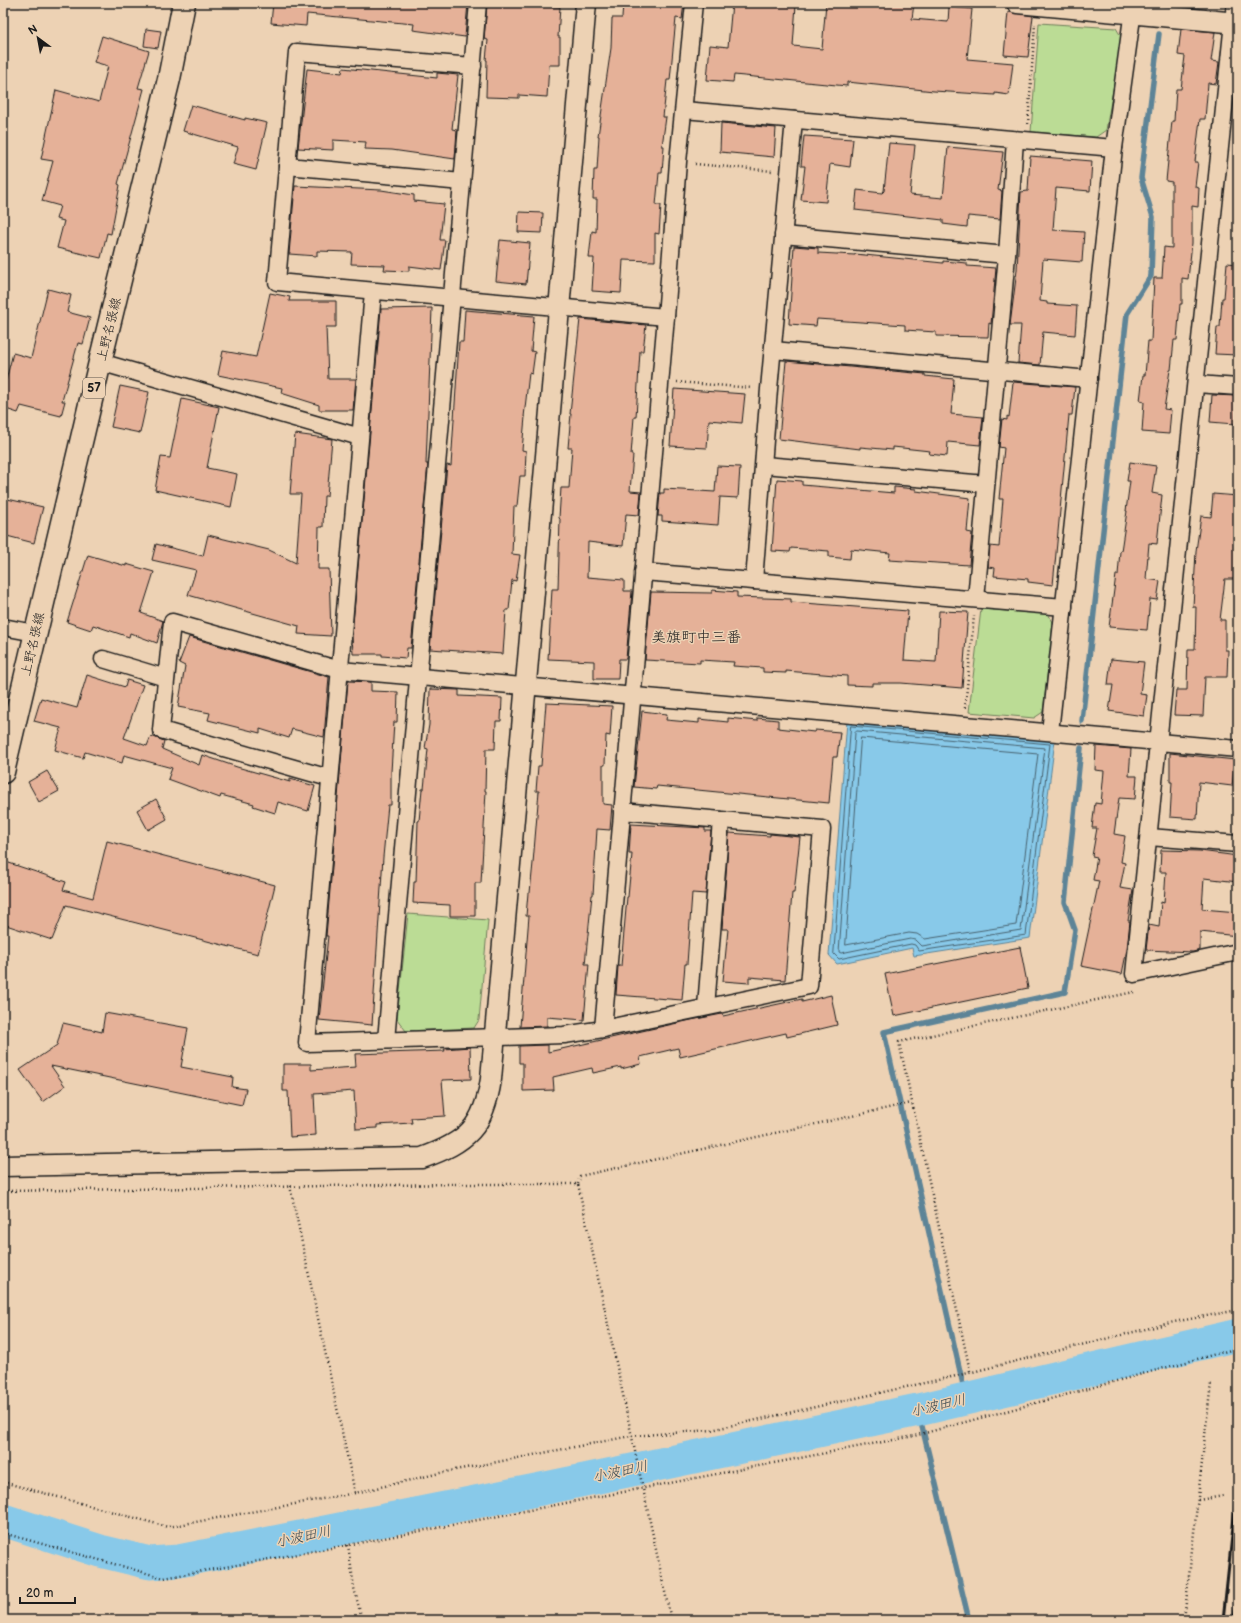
<svg xmlns="http://www.w3.org/2000/svg" width="1241" height="1623" font-family="'Balsamiq Sans','Klee One',sans-serif">
<style>
.green{fill:#bbdc95;stroke:#6c7c58}
.water{fill:#88c9e9;stroke:#5d8497}
.lines{fill:none;stroke-linecap:round;stroke-linejoin:round}
.shore{stroke:#47616e;stroke-width:1}
.stream{stroke:#5d8497;stroke-width:5.5}
.river{stroke:#88c9e9;stroke-width:33}
.building{fill:#e5b198;stroke:#1c1c1c}
.minor-casing{stroke:#1c1c1c;stroke-width:19}
.tertiary-casing{stroke:#1c1c1c;stroke-width:23}
.primary-casing{stroke:#1c1c1c;stroke-width:25}
.path{stroke:#1c1c1c;stroke-width:2.5;stroke-dasharray:1 3;stroke-linecap:butt}
.minor{stroke:#edd2b4;stroke-width:16}
.tertiary{stroke:#edd2b4;stroke-width:20}
.primary{stroke:#edd2b4;stroke-width:22}
.rail{stroke:#1c1c1c;stroke-width:3}
.labels{text-anchor:middle;stroke-width:3;stroke-linejoin:round;paint-order:stroke}
.shield{fill:#edd2b4;stroke:#5b534a;stroke-width:1}
.shield-label{font-size:12px;font-weight:bold;fill:#1c1c1c}
.street-label{font-size:13px;fill:#1c1c1c;stroke:#edd2b4}
.water-label{font-size:14px;font-style:italic;fill:#37474f;stroke:#edd2b4}
.quarter-label{font-size:15px;fill:#1c1c1c;stroke:#edd2b4}
</style>
<rect width="100%" height="100%" fill="#edd2b4"/>
<filter id="ink" filterUnits="userSpaceOnUse"><feTurbulence type="fractalNoise" baseFrequency=".025" numOctaves="2"/><feDisplacementMap in="SourceGraphic" scale="8" xChannelSelector="R" yChannelSelector="G"/><feConvolveMatrix kernelMatrix="1 2 1 2 8 2 1 2 1" color-interpolation-filters="sRGB"/></filter>
<g filter="url(#ink)">
<g class="green">
<path d="M 1039,23 L 1116,28 L 1122,38 L 1106,130 L 1096,137 L 1031,132 Z"/>
<path d="M 981,609 L 1048,614 L 1053,622 L 1043,712 L 1034,718 L 969,712 Z"/>
<path d="M 408,914 L 488,920 L 479,1020 L 474,1028 L 406,1031 L 397,1019 Z"/>
</g>
<path class="water" d="M 847,721 L 1055,740 L 1030,938 L 914,956 L 912,948 L 837,964 L 829,955 Z"/>
<g class="lines">
<g class="shore">
<path d="M 851,726 L 1050,744 L 1026,935 L 919,951 L 915,945 L 911,944 L 839,959 L 834,954 Z"/>
<path d="M 857,731 L 1045,748 L 1021,930 L 922,946 L 916,940 L 910,939 L 841,953 L 839,952 L 855,733 Z"/>
<path d="M 861,738 L 1038,754 L 1016,925 L 925,939 L 917,934 L 909,933 L 846,945 Z"/>
</g>
<g class="stream">
<path d="M 1082,721 L 1127,314 L 1151,276 L 1153,217 L 1141,178 L 1159,34"/>
<path d="M 966,1398 L 884,1032 L 1065,992 L 1075,930 L 1065,902 L 1081,748"/>
<path d="M 918,1410 L 969,1620"/>
</g>
<path class="river" d="M 3,1520 L 100,1551 L 150,1563 L 179,1561 L 551,1487 L 918,1410 L 1238,1335"/>
</g>
<g class="building">
<path d="M 273,3 L 468,3 L 465,37 L 413,30 L 414,24 L 307,14 L 306,26 L 271,23 Z"/>
<path d="M 493,3 L 520,3 L 520,5 L 560,7 L 558,37 L 560,37 L 560,65 L 549,65 L 547,97 L 519,95 L 519,98 L 486,97 L 487,60 L 486,60 L 488,40 L 484,39 L 487,5 L 493,6 Z"/>
<path d="M 623,3 L 684,3 L 682,19 L 676,18 L 670,80 L 667,80 L 663,117 L 666,117 L 662,146 L 664,146 L 662,173 L 659,173 L 656,205 L 661,205 L 659,234 L 655,233 L 655,261 L 623,260 L 621,293 L 592,291 L 594,258 L 589,258 L 592,231 L 596,232 L 597,199 L 593,199 L 594,170 L 597,170 L 599,136 L 598,136 L 611,48 L 612,18 L 622,18 Z"/>
<path d="M 732,3 L 774,3 L 796,5 L 793,46 L 822,49 L 826,3 L 914,3 L 912,19 L 948,22 L 949,7 L 972,9 L 967,59 L 1013,63 L 1009,95 L 995,93 L 995,95 L 934,91 L 847,82 L 847,86 L 734,75 L 733,82 L 707,80 L 710,45 L 728,47 Z"/>
<path d="M 1008,12 L 1033,16 L 1028,57 L 1004,55 Z"/>
<path d="M 146,29 L 161,31 L 158,48 L 144,46 Z"/>
<path d="M 1181,29 L 1215,32 L 1211,61 L 1219,62 L 1216,84 L 1208,83 L 1205,119 L 1200,119 L 1195,162 L 1198,162 L 1195,187 L 1199,188 L 1198,207 L 1192,206 L 1192,243 L 1188,279 L 1182,278 L 1182,304 L 1180,304 L 1177,340 L 1174,340 L 1171,370 L 1170,370 L 1164,409 L 1171,410 L 1169,434 L 1142,432 L 1144,402 L 1140,401 L 1143,375 L 1145,375 L 1148,341 L 1151,341 L 1154,278 L 1162,278 L 1164,247 L 1172,248 L 1172,182 L 1166,181 L 1172,121 L 1174,121 L 1176,89 L 1181,89 L 1185,56 L 1178,55 Z"/>
<path d="M 102,36 L 149,51 L 138,88 L 144,89 L 118,184 L 120,185 L 111,234 L 107,233 L 101,258 L 57,248 L 64,221 L 56,219 L 60,206 L 42,201 L 53,161 L 41,159 L 56,90 L 99,102 L 108,66 L 94,62 Z"/>
<path d="M 343,68 L 437,78 L 437,73 L 458,75 L 452,129 L 457,130 L 455,159 L 392,150 L 365,149 L 366,142 L 333,140 L 333,150 L 298,148 L 307,69 L 342,73 Z"/>
<path d="M 191,105 L 245,120 L 245,118 L 267,123 L 256,170 L 233,164 L 238,147 L 183,131 Z"/>
<path d="M 721,123 L 776,128 L 774,157 L 720,152 Z"/>
<path d="M 804,136 L 853,139 L 850,167 L 830,164 L 826,202 L 801,200 L 805,166 L 801,166 Z"/>
<path d="M 889,143 L 915,145 L 910,195 L 943,198 L 948,147 L 1003,152 L 998,190 L 1002,191 L 1000,219 L 968,216 L 967,227 L 943,224 L 943,220 L 855,210 L 857,190 L 882,193 L 884,191 Z"/>
<path d="M 1030,156 L 1092,161 L 1090,191 L 1056,188 L 1053,230 L 1084,232 L 1082,262 L 1043,259 L 1040,301 L 1047,302 L 1047,304 L 1077,306 L 1075,335 L 1043,332 L 1040,365 L 1018,363 L 1021,325 L 1010,325 L 1017,270 L 1021,192 L 1028,191 Z"/>
<path d="M 295,186 L 381,190 L 414,195 L 414,201 L 444,204 L 440,240 L 445,240 L 441,270 L 409,266 L 409,271 L 384,270 L 385,265 L 351,264 L 352,252 L 317,251 L 317,256 L 289,254 Z"/>
<path d="M 519,212 L 543,213 L 542,233 L 518,232 Z"/>
<path d="M 500,240 L 530,243 L 526,284 L 496,281 Z"/>
<path d="M 794,246 L 818,248 L 818,253 L 855,255 L 855,254 L 943,263 L 943,261 L 967,263 L 967,266 L 996,268 L 991,324 L 989,323 L 988,337 L 936,336 L 936,332 L 905,330 L 905,325 L 817,319 L 816,326 L 789,324 Z"/>
<path d="M 1227,263 L 1238,264 L 1238,355 L 1215,354 L 1217,327 L 1220,327 L 1222,298 L 1224,298 Z"/>
<path d="M 48,289 L 71,295 L 67,312 L 90,318 L 83,344 L 78,343 L 62,401 L 65,401 L 61,416 L 21,406 L 18,413 L 3,408 L 3,379 L 6,380 L 13,353 L 31,358 Z"/>
<path d="M 270,293 L 290,297 L 289,301 L 336,301 L 336,327 L 326,327 L 328,379 L 356,379 L 353,410 L 319,410 L 319,405 L 281,393 L 282,388 L 218,375 L 223,351 L 256,357 Z"/>
<path d="M 432,308 L 426,464 L 428,464 L 411,648 L 407,648 L 406,658 L 382,656 L 382,654 L 353,654 L 352,635 L 381,309 Z"/>
<path d="M 465,310 L 534,316 L 531,351 L 535,352 L 532,374 L 529,373 L 524,417 L 525,417 L 522,450 L 526,451 L 525,476 L 520,476 L 517,506 L 514,506 L 512,554 L 520,555 L 516,581 L 512,580 L 509,610 L 506,610 L 503,654 L 430,649 L 447,465 L 451,466 L 459,342 L 463,342 Z"/>
<path d="M 580,319 L 646,325 L 643,351 L 640,351 L 636,417 L 634,417 L 631,455 L 633,455 L 630,491 L 641,492 L 639,515 L 626,514 L 623,546 L 588,542 L 587,577 L 624,580 L 624,591 L 632,591 L 626,659 L 619,659 L 618,679 L 594,679 L 594,661 L 548,659 L 552,589 L 558,589 L 560,519 L 559,518 L 561,488 L 569,488 L 572,448 L 568,448 L 571,414 L 570,414 Z"/>
<path d="M 786,361 L 925,374 L 925,376 L 954,379 L 951,414 L 983,417 L 980,445 L 948,442 L 947,456 L 929,454 L 930,451 L 893,447 L 893,450 L 860,447 L 860,449 L 779,439 Z"/>
<path d="M 1013,382 L 1075,387 L 1072,415 L 1069,415 L 1053,585 L 1028,582 L 1028,579 L 994,576 L 995,568 L 988,567 L 990,546 L 999,547 L 1003,499 L 999,499 L 1004,448 L 999,447 L 1002,419 L 1007,420 L 1007,416 L 1009,417 Z"/>
<path d="M 120,386 L 149,392 L 140,433 L 111,427 Z"/>
<path d="M 674,389 L 745,394 L 742,423 L 709,420 L 707,448 L 670,446 Z"/>
<path d="M 1212,395 L 1237,396 L 1235,424 L 1210,422 Z"/>
<path d="M 182,399 L 219,407 L 207,468 L 237,474 L 231,507 L 155,490 L 161,457 L 170,458 Z"/>
<path d="M 295,434 L 332,439 L 327,496 L 324,496 L 323,527 L 319,527 L 318,569 L 329,569 L 331,636 L 298,634 L 299,626 L 188,595 L 196,570 L 152,560 L 156,544 L 203,556 L 208,535 L 269,550 L 296,563 L 301,494 L 290,494 Z"/>
<path d="M 1130,462 L 1156,466 L 1152,493 L 1162,495 L 1157,544 L 1149,543 L 1146,579 L 1160,581 L 1157,600 L 1150,599 L 1147,630 L 1109,627 L 1116,575 L 1118,575 L 1120,551 L 1121,551 L 1127,511 L 1126,511 L 1130,481 L 1127,481 Z"/>
<path d="M 717,466 L 740,467 L 738,498 L 720,497 L 718,525 L 662,521 L 662,516 L 658,516 L 660,493 L 664,493 L 664,489 L 715,492 Z"/>
<path d="M 777,479 L 802,481 L 802,485 L 894,493 L 894,487 L 916,489 L 916,491 L 970,498 L 967,532 L 972,533 L 969,565 L 889,560 L 890,553 L 851,549 L 850,559 L 829,557 L 829,551 L 791,548 L 790,552 L 772,551 Z"/>
<path d="M 1213,494 L 1238,496 L 1238,579 L 1225,579 L 1220,620 L 1225,620 L 1225,650 L 1228,650 L 1227,677 L 1205,677 L 1203,716 L 1174,715 L 1176,690 L 1187,690 L 1188,649 L 1195,649 L 1196,607 L 1193,607 L 1196,551 L 1201,516 L 1211,517 Z"/>
<path d="M 3,498 L 43,507 L 34,543 L 3,535 Z"/>
<path d="M 88,555 L 126,566 L 126,564 L 154,572 L 141,613 L 163,621 L 157,643 L 130,633 L 129,637 L 93,625 L 91,630 L 67,622 Z"/>
<path d="M 712,590 L 737,592 L 737,597 L 791,599 L 791,602 L 908,611 L 904,660 L 936,662 L 939,611 L 968,612 L 962,688 L 901,683 L 872,683 L 872,686 L 847,685 L 847,676 L 786,671 L 786,673 L 763,672 L 763,668 L 733,666 L 734,662 L 700,660 L 700,663 L 645,660 L 651,592 L 712,593 Z"/>
<path d="M 189,637 L 329,677 L 324,737 L 292,729 L 289,738 L 260,729 L 260,733 L 208,720 L 210,713 L 178,707 L 185,666 L 179,663 Z"/>
<path d="M 1111,659 L 1144,662 L 1140,694 L 1147,695 L 1144,716 L 1109,711 L 1113,685 L 1108,685 Z"/>
<path d="M 87,675 L 125,687 L 127,680 L 143,685 L 124,738 L 147,746 L 151,736 L 164,741 L 162,749 L 199,765 L 202,755 L 237,767 L 290,782 L 290,779 L 315,786 L 308,811 L 278,802 L 275,813 L 253,806 L 254,804 L 221,795 L 220,798 L 168,779 L 172,768 L 124,755 L 122,763 L 85,752 L 83,758 L 55,750 L 61,728 L 34,721 L 41,698 L 77,708 Z"/>
<path d="M 348,681 L 371,682 L 371,691 L 398,692 L 397,722 L 394,722 L 391,772 L 391,805 L 388,805 L 383,857 L 372,1025 L 319,1020 L 328,936 L 326,936 Z"/>
<path d="M 430,689 L 459,690 L 459,696 L 502,698 L 501,721 L 496,721 L 495,749 L 486,749 L 485,791 L 486,791 L 481,883 L 475,883 L 475,916 L 450,916 L 450,905 L 413,903 L 414,882 L 416,882 L 418,821 L 419,821 L 422,789 L 424,789 L 428,749 L 425,748 L 429,725 Z"/>
<path d="M 546,703 L 612,706 L 610,736 L 606,735 L 605,765 L 603,765 L 603,804 L 612,805 L 610,830 L 597,829 L 593,895 L 592,895 L 585,964 L 589,964 L 584,1020 L 547,1017 L 547,1026 L 520,1027 L 529,916 L 526,916 L 528,893 L 530,893 L 533,863 L 539,791 L 536,791 L 538,766 L 541,766 Z"/>
<path d="M 642,711 L 667,714 L 666,720 L 699,723 L 699,719 L 728,722 L 728,718 L 757,721 L 757,718 L 778,720 L 778,728 L 814,732 L 815,730 L 840,732 L 837,757 L 833,757 L 829,803 L 657,786 L 656,789 L 634,787 Z"/>
<path d="M 1096,746 L 1131,749 L 1129,776 L 1137,776 L 1135,799 L 1119,798 L 1114,834 L 1125,836 L 1121,862 L 1125,863 L 1120,888 L 1133,890 L 1128,921 L 1130,921 L 1127,949 L 1122,974 L 1081,966 L 1099,881 L 1093,880 L 1097,857 L 1092,856 L 1097,828 L 1092,828 L 1095,803 L 1101,804 L 1104,771 L 1095,770 Z"/>
<path d="M 1170,753 L 1235,760 L 1232,786 L 1199,782 L 1197,819 L 1170,817 L 1172,782 L 1170,782 Z"/>
<path d="M 47,771 L 59,791 L 39,802 L 28,782 Z"/>
<path d="M 156,799 L 167,819 L 148,830 L 137,810 Z"/>
<path d="M 631,824 L 705,828 L 705,831 L 711,831 L 706,894 L 692,893 L 687,964 L 685,964 L 682,1000 L 616,995 L 618,966 L 621,966 L 627,897 L 628,897 L 632,854 L 629,854 Z"/>
<path d="M 729,833 L 770,836 L 770,834 L 800,837 L 794,893 L 792,893 L 785,980 L 749,977 L 749,983 L 723,981 L 728,929 L 722,929 Z"/>
<path d="M 107,841 L 275,885 L 258,954 L 66,905 L 52,940 L 3,924 L 3,873 L 6,862 L 66,882 L 63,890 L 93,898 Z"/>
<path d="M 1161,850 L 1200,851 L 1238,856 L 1238,882 L 1204,878 L 1202,909 L 1238,912 L 1238,936 L 1200,932 L 1200,950 L 1193,952 L 1146,950 L 1149,925 L 1159,927 L 1161,902 L 1164,903 L 1166,872 L 1160,872 Z"/>
<path d="M 1020,947 L 1028,988 L 894,1016 L 885,974 Z"/>
<path d="M 831,995 L 837,1025 L 787,1037 L 786,1033 L 680,1057 L 678,1048 L 640,1057 L 641,1064 L 621,1069 L 621,1067 L 593,1073 L 592,1068 L 553,1077 L 554,1090 L 523,1091 L 523,1063 L 519,1063 L 519,1046 L 548,1045 L 548,1052 L 691,1020 L 722,1014 L 723,1016 L 802,999 L 802,1002 Z"/>
<path d="M 105,1013 L 188,1028 L 181,1067 L 233,1077 L 232,1087 L 246,1089 L 242,1105 L 51,1066 L 65,1086 L 43,1102 L 20,1070 L 57,1045 L 63,1023 L 102,1032 Z"/>
<path d="M 470,1047 L 471,1079 L 442,1080 L 445,1116 L 411,1118 L 412,1123 L 377,1125 L 377,1128 L 356,1129 L 354,1091 L 314,1094 L 316,1135 L 290,1137 L 288,1091 L 283,1091 L 283,1064 L 311,1064 L 311,1070 L 356,1067 L 355,1054 L 445,1051 L 444,1049 Z"/>
</g>
<g class="lines">
<defs>
<g id="minor">
<path d="M 1235,3 L 1134,974 L 1238,952"/>
<path d="M 473,66 L 297,52 L 277,282 L 666,317"/>
<path d="M 684,110 L 1114,148"/>
<path d="M 794,120 L 769,389 L 754,581 L 1064,607"/>
<path d="M 287,166 L 462,182"/>
<path d="M 783,235 L 1007,255"/>
<path d="M 373,292 L 307,1043 L 564,1035 L 603,1029 L 809,986 L 822,829 L 622,811"/>
<path d="M 773,350 L 1089,379"/>
<path d="M 100,362 L 360,437"/>
<path d="M 1197,384 L 1238,387"/>
<path d="M 764,465 L 986,484"/>
<path d="M 643,572 L 754,581"/>
<path d="M 976,599 L 1007,255 L 1015,140"/>
<path d="M 3,627 L 35,633"/>
<path d="M 103,659 L 166,678"/>
<path d="M 1050,732 L 1114,148 L 1134,3"/>
<path d="M 329,778 L 161,730 L 172,622 L 340,670 L 1238,749"/>
<path d="M 1149,837 L 1238,844"/>
<path d="M 706,1007 L 721,820"/>
<path d="M 603,1029 L 666,317 L 678,162 L 694,3"/>
<path d="M 386,1040 L 478,3"/>
</g>
<g id="tertiary">
<path d="M 1017,3 L 1238,23"/>
<path d="M 3,1166 L 422,1158 C 467,1142 484,1127 491,1079 L 586,3"/>
</g>
<path id="primary" d="M 3,772 L 100,362 L 169,79 L 184,3"/>
</defs>
<use href="#minor" class="minor-casing"/>
<use href="#tertiary" class="tertiary-casing"/>
<use href="#primary" class="primary-casing"/>
<g class="path">
<path d="M 1028,124 L 1035,24"/>
<path d="M 695,164 L 773,171"/>
<path d="M 677,382 L 752,388"/>
<path d="M 965,708 L 974,616"/>
<path d="M 578,1184 L 580,1176 L 911,1103"/>
<path d="M 290,1186 L 355,1493"/>
<path d="M 3,1191 L 454,1184 L 578,1184 L 671,1620"/>
<path d="M 970,1371 L 899,1042 L 1134,992"/>
<path d="M 3,1482 L 168,1527 L 355,1493 L 440,1473 L 631,1436 L 711,1430 L 956,1376 L 1174,1322 L 1238,1310"/>
<path d="M 1198,1500 L 1224,1496"/>
<path d="M 3,1533 L 164,1578 L 348,1545 L 914,1436 L 1238,1348"/>
<path d="M 348,1545 L 354,1588 L 362,1620"/>
<path d="M 1184,1620 L 1211,1383"/>
</g>
<use href="#minor" class="minor"/>
<use href="#tertiary" class="tertiary"/>
<use href="#primary" class="primary"/>
<g class="rail">
<path d="M 1223,1620 L 1238,1480"/>
<path d="M 1234,1620 L 1238,1581"/>
</g>
</g>
</g>
<g class="labels">
<rect class="shield" x="83" y="378" width="22" height="20" rx="3"/>
<g class="shield-label">
<text x="94" y="392">57</text>
</g>
<g class="street-label">
<text transform="translate(108 329) rotate(-76)" y="5">上野名張線</text>
<text transform="translate(32 644) rotate(-77)" y="5">上野名張線</text>
</g>
<g class="water-label">
<text transform="translate(938 1405) rotate(-13)" y="5">小波田川</text>
<text transform="translate(620 1471) rotate(-12)" y="5">小波田川</text>
<text transform="translate(303 1536) rotate(-12)" y="5">小波田川</text>
</g>
<g class="quarter-label">
<text x="696" y="642">美旗町中三番</text>
</g>
</g>
<rect width="1241" height="1623" fill="none" stroke="#edd2b4" stroke-width="16"/>
<rect x="8" y="8" width="1225" height="1607" fill="none" stroke="#1c1c1c" stroke-width="1.5" filter="url(#ink)"/>
<g transform="translate(38 38) rotate(328)" stroke="#edd2b4" stroke-width="3" paint-order="stroke">
<path d="M0-3L7 15L0 10L-7 15Z" fill="#1c1c1c"/>
<text y="-6" font-size="11" font-weight="bold" text-anchor="middle" fill="#1c1c1c">N</text>
</g>
<path d="M20 1597v6h55v-6" fill="none" stroke="#1c1c1c" stroke-width="2"/>
<text x="26" y="1597" font-size="12" fill="#1c1c1c" stroke="#edd2b4" stroke-width="3" paint-order="stroke">20 m</text>
</svg>
